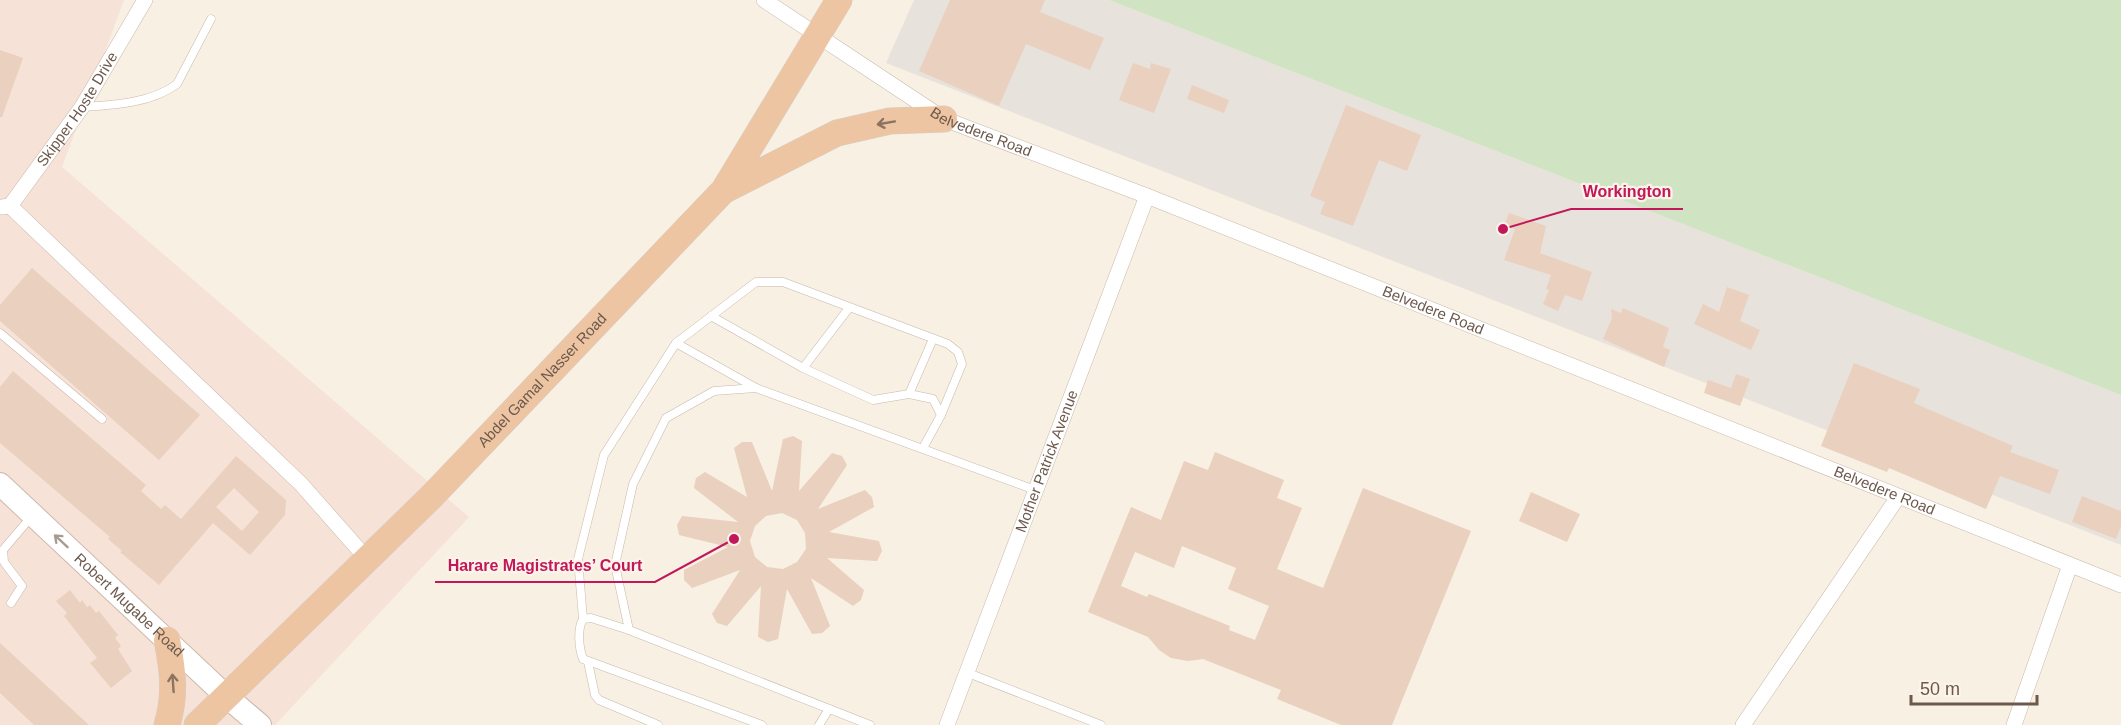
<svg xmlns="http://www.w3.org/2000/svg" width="2121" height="725" font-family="Arial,sans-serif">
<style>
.commercial{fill:#f7e2d7}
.industrial{fill:#e8e2dd}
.green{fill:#d0e4c3}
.building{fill:#ead0be;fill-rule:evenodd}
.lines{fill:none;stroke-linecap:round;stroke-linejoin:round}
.service-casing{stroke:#c7b8ab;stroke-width:9}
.minor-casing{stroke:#c7b8ab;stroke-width:16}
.secondary-casing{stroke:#ccbaab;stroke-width:24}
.trunk-casing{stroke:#d6d0cd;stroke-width:27}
.service{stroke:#fff;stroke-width:8}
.minor{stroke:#fff;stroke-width:15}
.secondary{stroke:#fff;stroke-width:22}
.trunk{stroke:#edc5a2;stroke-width:26}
.oneway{stroke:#8d7362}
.oneway2{stroke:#a79b94}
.labels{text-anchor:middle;stroke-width:4.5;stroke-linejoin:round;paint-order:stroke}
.street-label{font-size:15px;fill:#6d584c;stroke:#fcf4e8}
.leader{fill:none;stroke:#c2185b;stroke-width:2}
.callout-dot{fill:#c2185b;stroke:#fcf4e8;stroke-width:2}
.callout-label{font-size:16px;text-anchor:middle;font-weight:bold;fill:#c2185b;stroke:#fcf4e8;stroke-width:4.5;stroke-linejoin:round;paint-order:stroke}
</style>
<rect width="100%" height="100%" fill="#f8f0e2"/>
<path class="commercial" d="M 0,0 L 124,0 L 62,167 L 469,517 L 275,725 L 0,725 Z"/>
<path class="industrial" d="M 914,0 L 1109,0 L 2121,395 L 2121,545 L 886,63 Z"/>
<path class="green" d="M 1109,0 L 2121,0 L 2121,395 Z"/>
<g class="building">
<path d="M 950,0 L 1045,0 L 1040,12 L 1104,38 L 1090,70 L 1026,44 L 999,106 L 919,71 Z"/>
<path d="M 0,50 L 23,58 L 2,117 L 0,117 Z"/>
<path d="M 1133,63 L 1150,69 L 1151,63 L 1171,69 L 1154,113 L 1119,100 Z"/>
<path d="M 1192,85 L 1229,100 L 1224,113 L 1187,99 Z"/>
<path d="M 1346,105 L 1421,135 L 1407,171 L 1379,160 L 1353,226 L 1320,214 L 1325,202 L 1310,196 Z"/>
<path d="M 1509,213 L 1546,226 L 1540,253 L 1592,272 L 1582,301 L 1565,295 L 1558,311 L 1543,304 L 1549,290 L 1546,289 L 1551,275 L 1504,260 L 1515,229 L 1504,226 Z"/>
<path d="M 32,268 L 200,415 L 159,460 L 0,321 L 0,305 Z"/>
<path d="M 1727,287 L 1749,295 L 1740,321 L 1760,330 L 1751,350 L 1694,324 L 1703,304 L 1719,312 Z"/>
<path d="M 1623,308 L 1669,328 L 1663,347 L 1670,350 L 1664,367 L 1603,339 L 1612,318 L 1611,309 L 1621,313 Z"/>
<path d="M 1854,363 L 1920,389 L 1914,403 L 2013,446 L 2010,452 L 2059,470 L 2050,494 L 2000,476 L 1986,509 L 1889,468 L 1887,472 L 1821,446 Z"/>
<path d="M 13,371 L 146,485 L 141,491 L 161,509 L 165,505 L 181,519 L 236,456 L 286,500 L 285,515 L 250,555 L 213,523 L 159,585 L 120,552 L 122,551 L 108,539 L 110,537 L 0,443 L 0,387 ZM 234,488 L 259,512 L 242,531 L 216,507 Z"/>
<path d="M 1736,374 L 1750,379 L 1740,406 L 1704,393 L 1708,380 L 1731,388 Z"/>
<path d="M 793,436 L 802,441 L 799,491 L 832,453 L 842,456 L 847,465 L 818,509 L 865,490 L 872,497 L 874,507 L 829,532 L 879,541 L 882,551 L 877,561 L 827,558 L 864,590 L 861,600 L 853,606 L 811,578 L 830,626 L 822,633 L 812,634 L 787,589 L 778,639 L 768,642 L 758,637 L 761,586 L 727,626 L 717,623 L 712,614 L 740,570 L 692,588 L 684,580 L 684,570 L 728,547 L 679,535 L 677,525 L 682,516 L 738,522 L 694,488 L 696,478 L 705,472 L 747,497 L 734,448 L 742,442 L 752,442 L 772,491 L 783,439 ZM 782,513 L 797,520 L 805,533 L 806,549 L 797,562 L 783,569 L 767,567 L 755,557 L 750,541 L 755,526 L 766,516 Z"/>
<path d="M 1215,452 L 1284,480 L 1277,498 L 1302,508 L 1277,569 L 1323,588 L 1363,488 L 1471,531 L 1392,725 L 1341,725 L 1277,699 L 1281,690 L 1203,659 L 1188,661 L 1171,658 L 1159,650 L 1148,637 L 1088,612 L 1131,507 L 1161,520 L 1184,461 L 1208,470 ZM 1182,546 L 1236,568 L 1228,589 L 1269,606 L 1255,640 L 1229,630 L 1230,626 L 1149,594 L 1147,597 L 1121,586 L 1135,552 L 1174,568 Z"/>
<path d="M 1531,492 L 1580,514 L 1567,542 L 1519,521 Z"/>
<path d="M 2082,496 L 2121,511 L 2121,526 L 2116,539 L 2072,522 Z"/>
<path d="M 70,590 L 80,603 L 82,600 L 87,607 L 90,605 L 96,613 L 99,611 L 118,635 L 115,638 L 121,646 L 118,649 L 132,671 L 111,688 L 90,663 L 97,658 L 64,616 L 67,613 L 56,601 Z"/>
<path d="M 0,643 L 50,689 L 89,725 L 34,725 L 0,693 Z"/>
</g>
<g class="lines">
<defs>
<g id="service">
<path d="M 83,107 C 114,105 152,103 177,84 L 211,19"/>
<path d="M 711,316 L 803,368 L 873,400 L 909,394 L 933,399 L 941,415 L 923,448"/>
<path d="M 0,333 L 102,419"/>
<path d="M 676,343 L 756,388"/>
<path d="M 803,368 L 849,308"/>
<path d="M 909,394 L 933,339"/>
<path d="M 11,603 L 22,586 L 4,562 L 3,550 L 32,516"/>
<path d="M 583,619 L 578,559 L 604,455 L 676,343 L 756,282 L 783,282 L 948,344 L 958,352 L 962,364 L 941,415"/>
<path d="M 629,630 L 591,618 L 583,619 C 577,629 579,649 583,659 L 762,725"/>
<path d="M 588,662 L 595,695 L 599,700 L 658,725"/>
<path d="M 968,673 L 1101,725"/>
<path d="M 819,725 L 829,709"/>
<path d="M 870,725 L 629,630 L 615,565 L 633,484 L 666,418 L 714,391 L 756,388 L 1035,490"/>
</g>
<g id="minor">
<path id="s1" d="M 764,0 L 944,119 L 1147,196 L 2121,585"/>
<path d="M 10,206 L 301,484 L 368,560"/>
<path id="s2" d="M 2,207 L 10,206 L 82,107 L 145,0"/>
<path id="s3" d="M 947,725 L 1147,196"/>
<path d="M 1743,725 L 1898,497"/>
<path d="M 2014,725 L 2070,565"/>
</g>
<g id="secondary">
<path id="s4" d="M 0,484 L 226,696 L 260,725"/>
</g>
<g id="trunk">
<path d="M 725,190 L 837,133 L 890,121 L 944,119"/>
<path d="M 167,725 C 176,695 173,671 167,640"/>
<path id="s5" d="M 197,725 L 432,496 L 724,190 L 839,0"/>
</g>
</defs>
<use href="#service" class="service-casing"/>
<use href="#minor" class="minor-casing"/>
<use href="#secondary" class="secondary-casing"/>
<use href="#trunk" class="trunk-casing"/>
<use href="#service" class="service"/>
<use href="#minor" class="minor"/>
<use href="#secondary" class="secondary"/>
<use href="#trunk" class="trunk"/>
</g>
<defs><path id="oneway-shaft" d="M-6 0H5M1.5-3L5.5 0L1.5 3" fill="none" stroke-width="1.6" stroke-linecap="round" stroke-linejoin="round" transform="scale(1.5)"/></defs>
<g class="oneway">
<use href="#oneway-shaft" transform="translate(886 123) rotate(170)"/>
<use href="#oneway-shaft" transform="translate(173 683) rotate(-94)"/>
</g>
<use class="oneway2" href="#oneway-shaft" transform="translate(61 541) rotate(-137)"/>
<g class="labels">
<g class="street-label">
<text dy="5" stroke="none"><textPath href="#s2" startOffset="126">Skipper Hoste Drive</textPath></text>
<text dy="5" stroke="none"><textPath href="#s1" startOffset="255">Belvedere Road</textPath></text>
<text dy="5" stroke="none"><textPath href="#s1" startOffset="741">Belvedere Road</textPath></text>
<text dy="5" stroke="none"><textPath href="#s5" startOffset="488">Abdel Gamal Nasser Road</textPath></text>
<text dy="5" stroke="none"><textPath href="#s3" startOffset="282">Mother Patrick Avenue</textPath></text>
<text dy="5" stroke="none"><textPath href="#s1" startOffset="1227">Belvedere Road</textPath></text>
<text dy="5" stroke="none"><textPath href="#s4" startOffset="177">Robert Mugabe Road</textPath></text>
</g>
</g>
<path class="leader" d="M1503 229L1571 209H1683M734 539L655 582H435"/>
<g class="callout-dot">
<circle cx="1503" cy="229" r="6"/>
<circle cx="734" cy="539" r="6"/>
</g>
<g class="callout-label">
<text x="1627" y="197">Workington</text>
<text x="545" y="571">Harare Magistrates’ Court</text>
</g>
<path d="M1911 695v9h126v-9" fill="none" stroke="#6d584c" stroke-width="3"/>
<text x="1920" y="695" font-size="18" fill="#6d584c" stroke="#fcf4e8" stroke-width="4.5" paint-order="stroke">50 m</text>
</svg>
